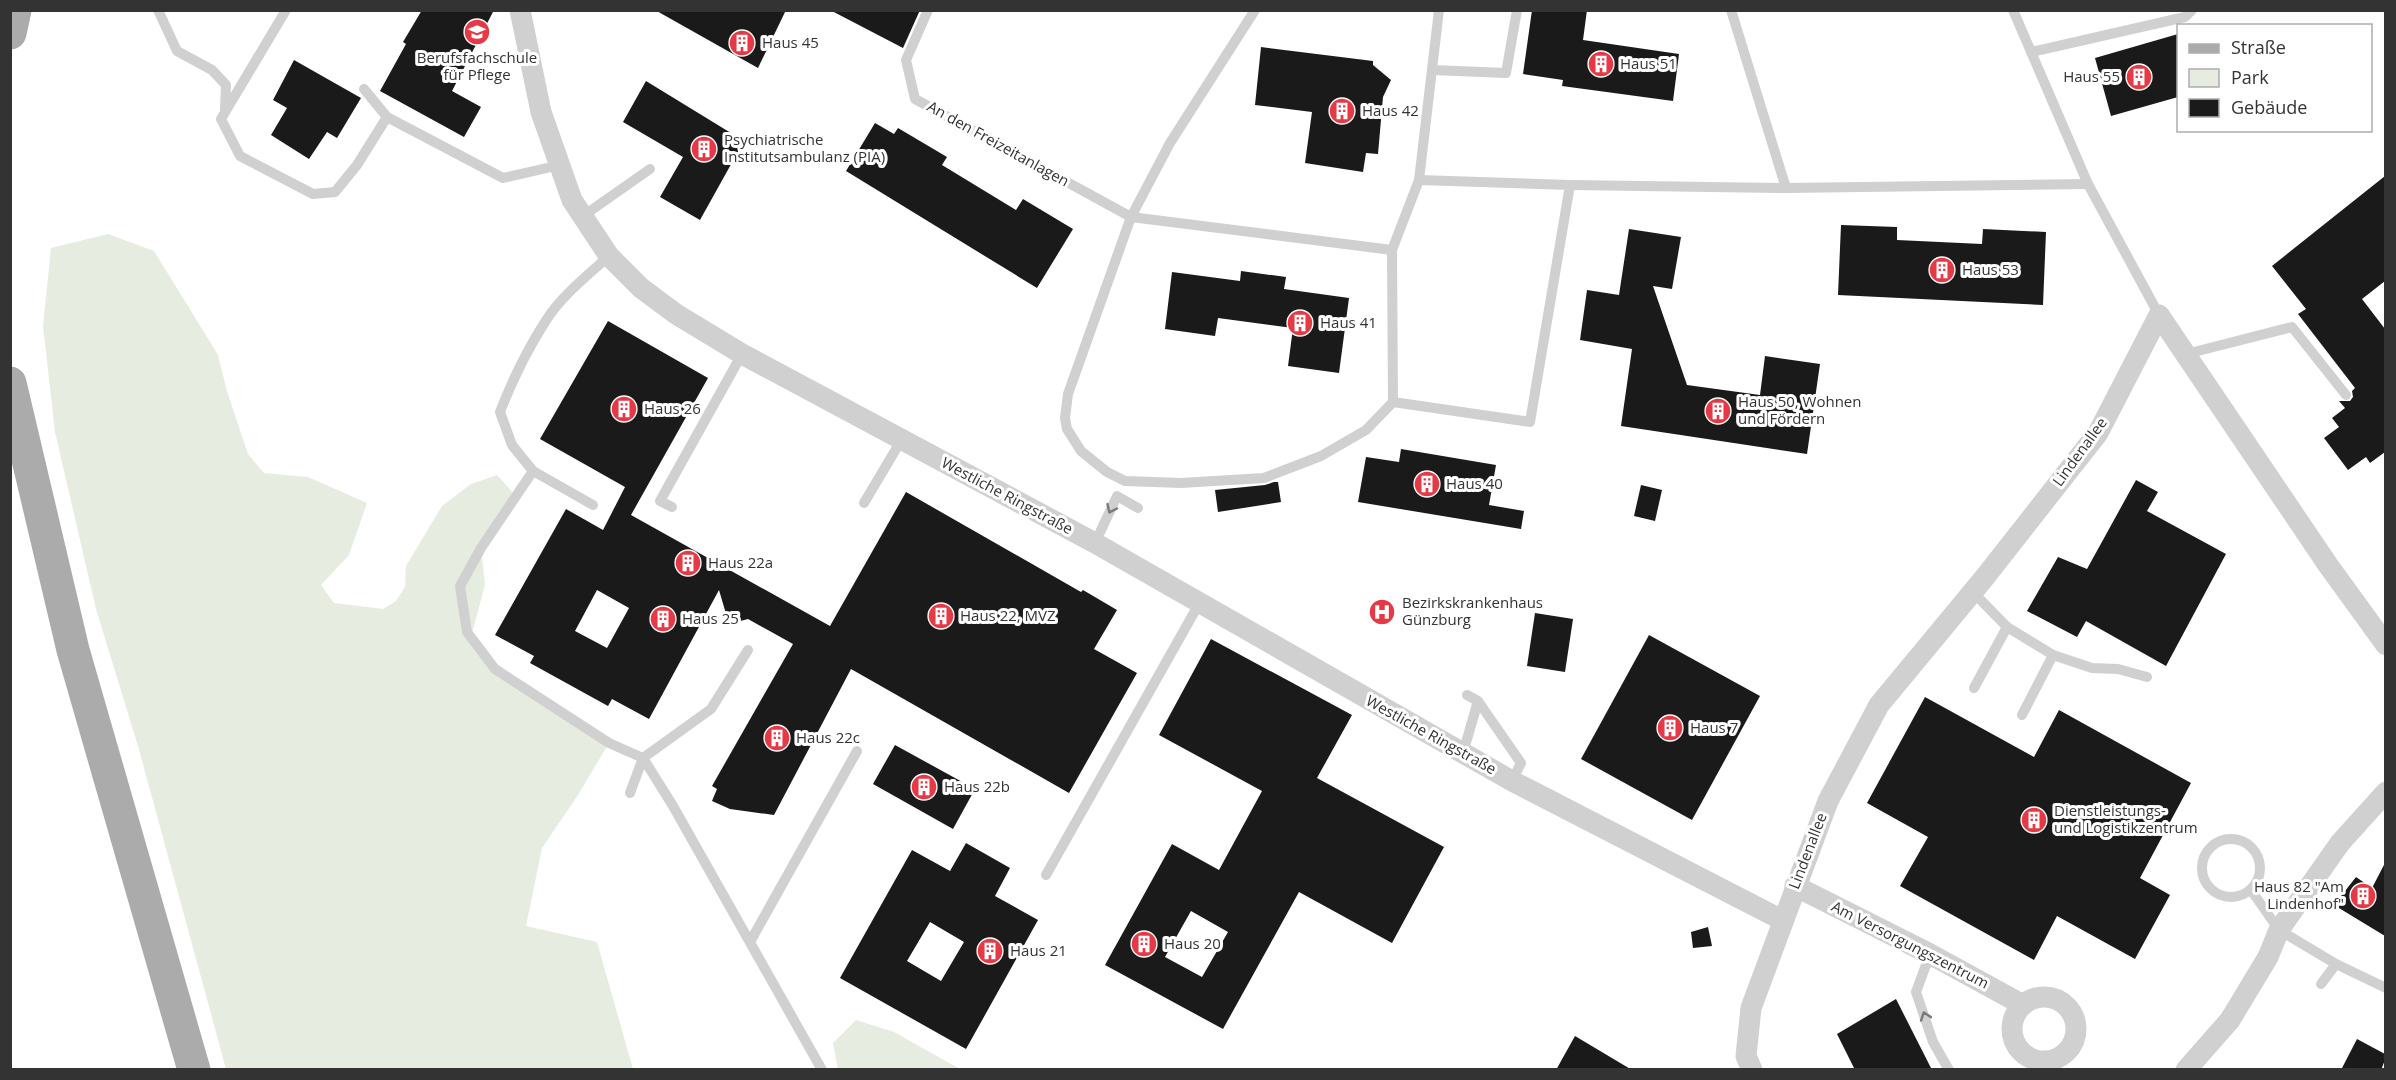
<svg xmlns="http://www.w3.org/2000/svg" width="2396" height="1080" font-family="'Open Sans',sans-serif">
<style>
.green{fill:#e6ecdf}
.building{fill:#1a1a1a;fill-rule:evenodd}
.lines{fill:none;stroke-linecap:round;stroke-linejoin:round}
.lane{stroke:#d0d0d0;stroke-width:10}
.street{stroke:#d0d0d0;stroke-width:21}
.primary{stroke:#ababab;stroke-width:33}
.oneway{stroke:#7a7a7a}
.labels{text-anchor:middle;stroke-width:6;stroke-linejoin:round;paint-order:stroke}
.poi-label{font-size:15px;fill:#333;stroke:#fff;text-anchor:start}
.street-label{font-size:15px;fill:#333;stroke:#fff}
</style>
<rect width="100%" height="100%" fill="#fff"/>
<g class="green">
<path d="M 108,234 L 154,251 L 218,355 L 227,391 L 248,454 L 264,473 L 308,477 L 367,503 L 349,555 L 321,585 L 334,603 L 383,609 L 396,601 L 405,587 L 406,566 L 442,506 L 471,484 L 497,475 L 516,496 L 481,548 L 485,585 L 471,637 L 495,669 L 609,743 L 578,795 L 542,848 L 526,926 L 597,942 L 633,1069 L 226,1069 L 138,746 L 96,609 L 55,432 L 43,326 L 51,248 Z"/>
<path d="M 856,1020 L 894,1032 L 960,1069 L 838,1069 L 833,1043 Z"/>
</g>
<g class="building">
<path d="M 422,10 L 494,10 L 452,91 L 481,107 L 464,137 L 380,91 L 406,44 L 403,42 Z"/>
<path d="M 655,10 L 786,10 L 758,68 Z"/>
<path d="M 830,10 L 920,10 L 903,48 Z"/>
<path d="M 1532,10 L 1587,10 L 1583,40 L 1679,54 L 1673,101 L 1562,86 L 1563,80 L 1523,74 Z"/>
<path d="M 2178,34 L 2178,97 L 2111,116 L 2095,58 Z"/>
<path d="M 1261,47 L 1373,61 L 1373,65 L 1391,80 L 1383,97 L 1378,154 L 1366,153 L 1363,172 L 1305,163 L 1312,112 L 1255,105 Z"/>
<path d="M 294,60 L 361,98 L 337,138 L 327,132 L 309,159 L 271,135 L 287,108 L 273,100 Z"/>
<path d="M 646,81 L 744,141 L 700,220 L 660,197 L 683,157 L 623,122 Z"/>
<path d="M 875,123 L 894,134 L 898,128 L 947,157 L 942,165 L 1016,210 L 1023,199 L 1073,229 L 1037,288 L 846,171 Z"/>
<path d="M 2385,176 L 2385,281 L 2362,299 L 2385,329 L 2385,452 L 2370,463 L 2366,457 L 2348,470 L 2324,438 L 2339,427 L 2332,418 L 2345,408 L 2339,401 L 2350,401 L 2353,397 L 2352,391 L 2355,388 L 2298,314 L 2306,309 L 2272,266 Z"/>
<path d="M 1841,225 L 1897,227 L 1897,240 L 1982,244 L 1983,229 L 2046,232 L 2043,305 L 1838,295 Z"/>
<path d="M 1629,229 L 1681,237 L 1672,289 L 1653,286 L 1687,385 L 1760,395 L 1765,356 L 1820,364 L 1807,454 L 1621,426 L 1632,349 L 1580,340 L 1587,290 L 1619,295 Z"/>
<path d="M 1241,271 L 1286,277 L 1284,289 L 1349,298 L 1339,373 L 1288,366 L 1293,328 L 1218,318 L 1215,336 L 1165,329 L 1172,272 L 1240,281 Z"/>
<path d="M 608,321 L 708,378 L 631,515 L 830,626 L 906,492 L 1081,592 L 1083,590 L 1117,610 L 1094,649 L 1137,673 L 1069,793 L 851,669 L 774,815 L 730,809 L 712,801 L 717,789 L 712,786 L 793,644 L 748,619 L 729,624 L 719,590 L 649,719 L 612,699 L 608,706 L 530,663 L 534,656 L 495,635 L 566,509 L 603,530 L 625,487 L 540,439 ZM 597,590 L 629,608 L 607,648 L 575,631 Z"/>
<path d="M 1401,449 L 1496,465 L 1489,505 L 1524,511 L 1521,529 L 1358,502 L 1366,457 L 1399,462 Z"/>
<path d="M 2136,480 L 2158,492 L 2147,511 L 2226,554 L 2166,666 L 2086,621 L 2077,637 L 2027,611 L 2058,557 L 2087,569 Z"/>
<path d="M 1274,482 L 1278,482 L 1281,502 L 1218,512 L 1215,490 L 1265,485 Z"/>
<path d="M 1641,485 L 1662,490 L 1655,521 L 1634,516 Z"/>
<path d="M 1535,613 L 1573,619 L 1565,672 L 1527,666 Z"/>
<path d="M 1649,635 L 1760,696 L 1692,820 L 1581,759 Z"/>
<path d="M 1211,639 L 1352,715 L 1317,778 L 1444,847 L 1392,943 L 1299,892 L 1223,1029 L 1105,965 L 1172,844 L 1219,870 L 1262,791 L 1159,735 ZM 1191,911 L 1228,932 L 1202,977 L 1165,957 Z"/>
<path d="M 1925,697 L 2034,757 L 2059,710 L 2191,783 L 2140,878 L 2170,895 L 2135,959 L 2057,916 L 2034,960 L 1900,886 L 1928,837 L 1867,803 Z"/>
<path d="M 895,745 L 975,789 L 953,829 L 873,784 Z"/>
<path d="M 966,843 L 1010,868 L 995,896 L 1038,920 L 966,1049 L 840,978 L 912,850 L 950,871 ZM 930,922 L 964,942 L 941,981 L 907,961 Z"/>
<path d="M 2385,863 L 2385,936 L 2334,905 L 2356,877 L 2372,888 Z"/>
<path d="M 1708,927 L 1712,946 L 1693,948 L 1691,932 Z"/>
<path d="M 1896,999 L 1932,1070 L 1855,1070 L 1837,1034 Z"/>
<path d="M 1575,1036 L 1632,1070 L 1556,1070 Z"/>
<path d="M 2357,1039 L 2385,1054 L 2385,1060 L 2381,1070 L 2341,1070 Z"/>
</g>
<g class="lines">
<g class="lane">
<path d="M 158,10 L 177,51 L 212,70 L 226,85 L 225,109"/>
<path d="M 286,10 L 221,119 L 240,156 L 313,194 L 335,192 L 357,165 L 387,117"/>
<path d="M 928,10 L 906,60 L 915,99 L 1131,217 L 1392,250"/>
<path d="M 1255,10 L 1170,143 L 1131,217 L 1068,394 L 1065,418 L 1067,429 L 1081,451 L 1107,472 L 1125,481 L 1181,483 L 1264,478 L 1321,456 L 1366,430 L 1393,402 L 1530,422 L 1570,185 L 1419,180"/>
<path d="M 2013,10 L 2088,184 L 2159,315"/>
<path d="M 2031,52 L 2185,17 L 2192,10"/>
<path d="M 1432,70 L 1506,73 L 1517,10"/>
<path d="M 364,89 L 387,117 L 503,178 L 560,165"/>
<path d="M 1570,185 L 1786,188 L 1731,10"/>
<path d="M 1786,188 L 2088,184"/>
<path d="M 583,216 L 650,169"/>
<path d="M 2186,354 L 2292,327 L 2346,395"/>
<path d="M 1393,402 L 1392,250 L 1419,180 L 1439,10"/>
<path d="M 533,471 L 512,445 L 500,412 C 512,381 527,350 545,322 C 561,296 587,276 609,256"/>
<path d="M 864,503 L 902,439"/>
<path d="M 593,505 L 533,471 L 481,548 L 460,586 L 467,632 L 495,669 L 609,743 L 643,758 L 673,806 L 822,1070"/>
<path d="M 672,507 L 660,501 L 742,354"/>
<path d="M 1095,543 L 1117,496 L 1138,508"/>
<path d="M 1973,592 L 2007,627 L 2053,655 L 2092,668 L 2118,669 L 2147,677"/>
<path d="M 1974,688 L 2007,627"/>
<path d="M 1467,695 L 1478,701 L 1521,763 L 1512,781"/>
<path d="M 2022,715 L 2053,655"/>
<path d="M 1463,753 L 1478,701"/>
<path d="M 630,793 L 643,758 L 711,709 L 748,650"/>
<circle cx="2231" cy="868" r="29"/>
<path d="M 1046,875 L 1200,602"/>
<path d="M 2251,890 L 2279,930 L 2336,964 L 2386,988"/>
<path d="M 750,942 L 857,751"/>
<path d="M 1930,954 L 1916,992 L 1933,1042 L 1949,1070"/>
<path d="M 2321,984 L 2336,964"/>
</g>
<g class="street">
<path d="M 520,10 L 541,112 L 572,200 L 609,256 L 641,288 L 676,314 L 742,354 L 1095,543 L 1512,781 L 1782,920"/>
<path d="M 1795,886 L 1930,954 L 2023,1005"/>
<circle cx="2044" cy="1029" r="32"/>
<path d="M 1752,1070 L 1746,1056 L 1751,1008 L 1828,801 L 1879,705 L 1985,577 L 2098,433 L 2159,315 L 2328,565 L 2386,645"/>
<path d="M 2186,1070 L 2230,1020 L 2268,957 L 2279,930 L 2340,843 L 2386,792"/>
</g>
<g class="primary">
<path d="M 10,33 L 15,10"/>
<path d="M 10,383 L 73,650 L 194,1070"/>
</g>
</g>
<defs><path id="oneway-chevron" d="M-2-3.5L2.5 0L-2 3.5" fill="none" stroke-width="1.6" stroke-linecap="round" stroke-linejoin="round" transform="scale(1.5)"/></defs>
<g class="oneway">
<use href="#oneway-chevron" transform="translate(1111 509) rotate(115)"/>
<use href="#oneway-chevron" transform="translate(1925 1016) rotate(-109)"/>
</g>
<defs>
<symbol id="university-disc" viewBox="-11 -11 22 22"><circle r="9.5" fill="#e63946" stroke="#fff"/><path d="M0-5L7-2L0 1L-7-2ZM-4 1L0 2.5L4 1V4Q0 6-4 4Z" fill="#fff"/></symbol>
<symbol id="building-disc" viewBox="-11 -11 22 22"><circle r="9.5" fill="#e63946" stroke="#fff"/><path d="M-4-6H4V6H1V3H-1V6H-4ZM-2.5-4.3h1.7v1.8h-1.7ZM.8-4.3h1.7v1.8H.8ZM-2.5-1h1.7V.8h-1.7ZM.8-1h1.7V.8H.8Z" fill="#fff"/></symbol>
<symbol id="hospital-disc" viewBox="-11 -11 22 22"><circle r="9.5" fill="#e63946" stroke="#fff"/><path d="M-5-5h3v3.5h4V-5h3V5h-3V1.5h-4V5h-3Z" fill="#fff"/></symbol>
</defs>
<g fill-rule="evenodd">
<use href="#university-disc" x="462" y="17" width="30" height="30"/>
<use href="#building-disc" x="727" y="28" width="30" height="30"/>
<use href="#building-disc" x="1586" y="49" width="30" height="30"/>
<use href="#building-disc" x="2124" y="62" width="30" height="30"/>
<use href="#building-disc" x="1327" y="96" width="30" height="30"/>
<use href="#building-disc" x="689" y="134" width="30" height="30"/>
<use href="#building-disc" x="1927" y="255" width="30" height="30"/>
<use href="#building-disc" x="1285" y="308" width="30" height="30"/>
<use href="#building-disc" x="609" y="394" width="30" height="30"/>
<use href="#building-disc" x="1703" y="396" width="30" height="30"/>
<use href="#building-disc" x="1412" y="469" width="30" height="30"/>
<use href="#building-disc" x="673" y="548" width="30" height="30"/>
<use href="#hospital-disc" x="1367" y="597" width="30" height="30"/>
<use href="#building-disc" x="926" y="601" width="30" height="30"/>
<use href="#building-disc" x="648" y="604" width="30" height="30"/>
<use href="#building-disc" x="1655" y="713" width="30" height="30"/>
<use href="#building-disc" x="762" y="723" width="30" height="30"/>
<use href="#building-disc" x="909" y="772" width="30" height="30"/>
<use href="#building-disc" x="2019" y="805" width="30" height="30"/>
<use href="#building-disc" x="2348" y="881" width="30" height="30"/>
<use href="#building-disc" x="1129" y="929" width="30" height="30"/>
<use href="#building-disc" x="975" y="936" width="30" height="30"/>
</g>
<g class="labels">
<g class="poi-label">
<text x="762" y="48">Haus 45</text>
<text x="477" y="63" text-anchor="middle">Berufsfachschule<tspan x="477" dy="17">für Pflege</tspan></text>
<text x="1620" y="69">Haus 51</text>
<text x="2120" y="82" text-anchor="end">Haus 55</text>
<text x="1362" y="116">Haus 42</text>
<text x="724" y="145">Psychiatrische<tspan x="724" dy="17">Institutsambulanz (PIA)</tspan></text>
<text x="1962" y="275">Haus 53</text>
<text x="1320" y="328">Haus 41</text>
<text x="1738" y="407">Haus 50, Wohnen<tspan x="1738" dy="17">und Fördern</tspan></text>
<text x="644" y="414">Haus 26</text>
<text x="1446" y="489">Haus 40</text>
<text x="708" y="568">Haus 22a</text>
<text x="1402" y="608">Bezirkskrankenhaus<tspan x="1402" dy="17">Günzburg</tspan></text>
<text x="960" y="621">Haus 22, MVZ</text>
<text x="682" y="624">Haus 25</text>
<text x="1690" y="733">Haus 7</text>
<text x="796" y="743">Haus 22c</text>
<text x="944" y="792">Haus 22b</text>
<text x="2054" y="816">Dienstleistungs-<tspan x="2054" dy="17">und Logistikzentrum</tspan></text>
<text x="2344" y="892" text-anchor="end">Haus 82 "Am<tspan x="2344" dy="17">Lindenhof"</tspan></text>
<text x="1164" y="949">Haus 20</text>
<text x="1010" y="956">Haus 21</text>
</g>
<g class="street-label">
<text transform="translate(998 144) rotate(29)" y="5">An den Freizeitanlagen</text>
<text transform="translate(2080 452) rotate(-54)" y="5">Lindenallee</text>
<text transform="translate(1007 496) rotate(28)" y="5">Westliche Ringstraße</text>
<text transform="translate(1431 735) rotate(29)" y="5">Westliche Ringstraße</text>
<text transform="translate(1808 851) rotate(-69)" y="5">Lindenallee</text>
<text transform="translate(1910 945) rotate(27)" y="5">Am Versorgungszentrum</text>
</g>
</g>
<rect width="2396" height="1080" fill="none" stroke="#333333" stroke-width="24"/>
<rect x="2177" y="24" width="195" height="108" fill="#ffffff" stroke="#adadad" stroke-width="1.5"/>
<rect x="2189" y="44" width="30" height="9" fill="#ababab" stroke="#adadad" stroke-width="1.5"/>
<text x="2231" y="54" font-size="18" fill="#333333">Straße</text>
<rect x="2189" y="69" width="30" height="18" fill="#e6ecdf" stroke="#adadad" stroke-width="1.5"/>
<text x="2231" y="84" font-size="18" fill="#333333">Park</text>
<rect x="2189" y="99" width="30" height="18" fill="#1a1a1a" stroke="#adadad" stroke-width="1.5"/>
<text x="2231" y="114" font-size="18" fill="#333333">Gebäude</text>
</svg>
